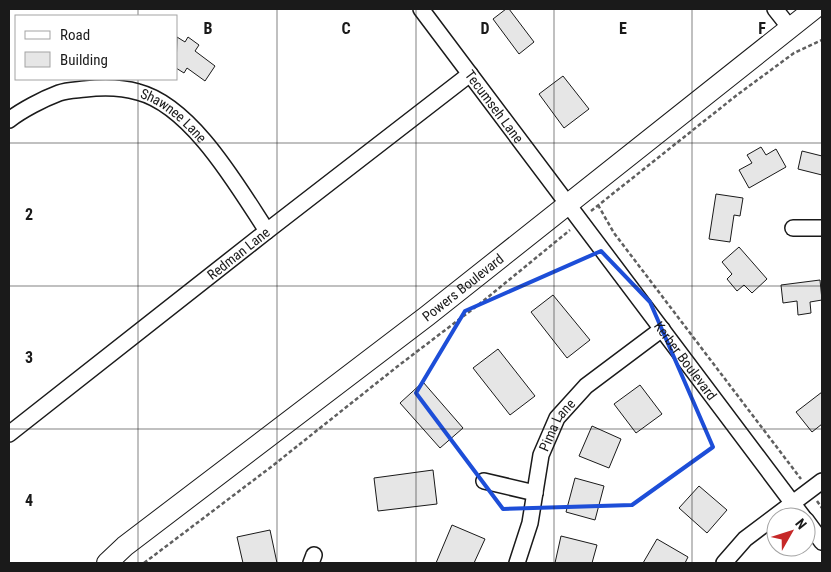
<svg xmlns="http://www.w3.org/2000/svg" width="831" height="572" font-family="'Roboto Condensed',sans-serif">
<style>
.building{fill:#e6e6e6;stroke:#1a1a1a}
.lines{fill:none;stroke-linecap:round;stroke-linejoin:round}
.minor-casing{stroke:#1a1a1a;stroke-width:18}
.major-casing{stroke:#1a1a1a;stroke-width:22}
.path{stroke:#5f5f5f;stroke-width:2.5;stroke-dasharray:4 2.5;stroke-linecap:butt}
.minor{stroke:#fff;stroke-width:15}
.major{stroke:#fff;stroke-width:20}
.marked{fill:none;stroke:#1d4ed8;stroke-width:4;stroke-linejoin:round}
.grid{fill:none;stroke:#1a1a1a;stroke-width:1;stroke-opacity:0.55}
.labels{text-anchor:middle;stroke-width:4;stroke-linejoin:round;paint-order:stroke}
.street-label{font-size:14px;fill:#1a1a1a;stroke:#fff}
.grid-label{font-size:16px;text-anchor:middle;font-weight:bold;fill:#1a1a1a;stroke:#fff;stroke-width:4;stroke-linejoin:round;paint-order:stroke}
</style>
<rect width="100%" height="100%" fill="#fff"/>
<g class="building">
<path d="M 506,9 L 509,9 L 534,42 L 519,54 L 493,19 Z"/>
<path d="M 177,37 L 185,42 L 188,37 L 199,45 L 195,51 L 215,66 L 205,81 L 187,68 L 184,73 L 176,68 Z"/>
<path d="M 563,76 L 589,109 L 564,128 L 539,94 Z"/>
<path d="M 761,147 L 766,155 L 776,149 L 786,167 L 749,188 L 739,170 L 752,163 L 747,155 Z"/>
<path d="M 802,151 L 822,156 L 822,175 L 798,169 Z"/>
<path d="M 716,194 L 743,198 L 740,216 L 734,215 L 730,242 L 709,239 Z"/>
<path d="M 739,247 L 767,279 L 752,293 L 744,285 L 737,291 L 727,279 L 732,274 L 722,262 Z"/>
<path d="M 820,280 L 822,300 L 810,302 L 811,313 L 798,315 L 797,301 L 783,303 L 781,285 Z"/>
<path d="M 553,295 L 590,340 L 567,358 L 531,312 Z"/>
<path d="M 498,349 L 535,396 L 510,415 L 473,368 Z"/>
<path d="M 423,382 L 463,428 L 440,448 L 400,403 Z"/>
<path d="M 640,385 L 662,414 L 636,433 L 614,404 Z"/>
<path d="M 822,392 L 822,424 L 812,432 L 796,412 Z"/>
<path d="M 592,426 L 621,439 L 609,468 L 579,456 Z"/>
<path d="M 433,470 L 437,504 L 378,511 L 374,478 Z"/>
<path d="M 575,478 L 604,486 L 595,520 L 566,512 Z"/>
<path d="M 699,486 L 727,510 L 707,533 L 679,508 Z"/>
<path d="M 452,525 L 485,539 L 474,563 L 436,563 Z"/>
<path d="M 270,530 L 277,563 L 243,563 L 237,537 Z"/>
<path d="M 561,536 L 597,545 L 592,563 L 555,563 Z"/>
<path d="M 657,539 L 688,557 L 685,563 L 643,563 Z"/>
</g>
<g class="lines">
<defs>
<g id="minor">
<path id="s1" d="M 421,9 L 803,517"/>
<path d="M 775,9 L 790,28"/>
<path id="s2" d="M 9,120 C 22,110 43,99 59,93 C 67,90 77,90 85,89 C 102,87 121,87 138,92 C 192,106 238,187 267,231"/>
<path d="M 793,228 L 822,228"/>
<path id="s3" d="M 9,434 L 267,231 L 470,74"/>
<path d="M 484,481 L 535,493"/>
<path d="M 806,520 L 822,542"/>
<path d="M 311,563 L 314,555"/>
<path id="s4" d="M 517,563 L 530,523 L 541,455 L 557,418 L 586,386 L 662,329"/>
<path d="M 724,563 L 745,539 L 822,481"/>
</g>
<g id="major">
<path id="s5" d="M 107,563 L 125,546 L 427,316 L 814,9"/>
</g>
</defs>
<use href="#minor" class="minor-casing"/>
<use href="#major" class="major-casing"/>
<g class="path">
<path d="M 598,205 L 614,233 L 801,479"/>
<path d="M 591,211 L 737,95 L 794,53 L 822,40"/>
<path d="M 817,501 L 822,508"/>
<path d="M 144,563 L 271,467 L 398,366 L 482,302 L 570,230"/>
</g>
<use href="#minor" class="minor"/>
<use href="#major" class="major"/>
</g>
<path class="marked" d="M 601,251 L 650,302 L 713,447 L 632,505 L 503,509 L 416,393 L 465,311 Z"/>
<path class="grid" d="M 138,9 L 138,16M 277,9 L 277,563M 416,9 L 416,563M 554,9 L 554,563M 692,9 L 692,563M 138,79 L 138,563M 9,143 L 822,143M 9,286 L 822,286M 9,429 L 822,429"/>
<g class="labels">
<g class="street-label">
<text dy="5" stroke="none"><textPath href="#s1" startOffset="122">Tecumseh Lane</textPath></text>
<text dy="5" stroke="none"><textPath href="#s2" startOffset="180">Shawnee Lane</textPath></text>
<text dy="5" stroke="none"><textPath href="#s3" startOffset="292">Redman Lane</textPath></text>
<text dy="5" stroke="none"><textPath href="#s5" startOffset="450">Powers Boulevard</textPath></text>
<text dy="5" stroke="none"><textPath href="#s1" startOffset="440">Kerber Boulevard</textPath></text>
<text dy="5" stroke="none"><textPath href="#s4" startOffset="145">Pima Lane</textPath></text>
</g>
</g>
<g class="grid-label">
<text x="208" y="34">B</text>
<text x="346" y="34">C</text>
<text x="485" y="34">D</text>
<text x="623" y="34">E</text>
<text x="762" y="34">F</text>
<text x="29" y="220">2</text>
<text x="29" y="363">3</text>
<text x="29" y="506">4</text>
</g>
<rect width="831" height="572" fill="none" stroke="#1a1a1a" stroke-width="20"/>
<rect x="15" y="15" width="162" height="65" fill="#ffffff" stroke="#a3a3a3"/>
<rect x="25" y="31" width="25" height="8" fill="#ffffff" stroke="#a3a3a3"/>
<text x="60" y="40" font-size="15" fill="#1a1a1a">Road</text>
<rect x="25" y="52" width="25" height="15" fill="#e6e6e6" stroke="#a3a3a3"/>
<text x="60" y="65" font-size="15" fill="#1a1a1a">Building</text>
<g transform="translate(791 532) rotate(51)"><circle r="24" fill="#ffffff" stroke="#a3a3a3"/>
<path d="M0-4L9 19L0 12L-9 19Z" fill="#c62828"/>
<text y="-8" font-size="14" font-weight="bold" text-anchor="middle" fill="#1a1a1a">N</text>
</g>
</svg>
